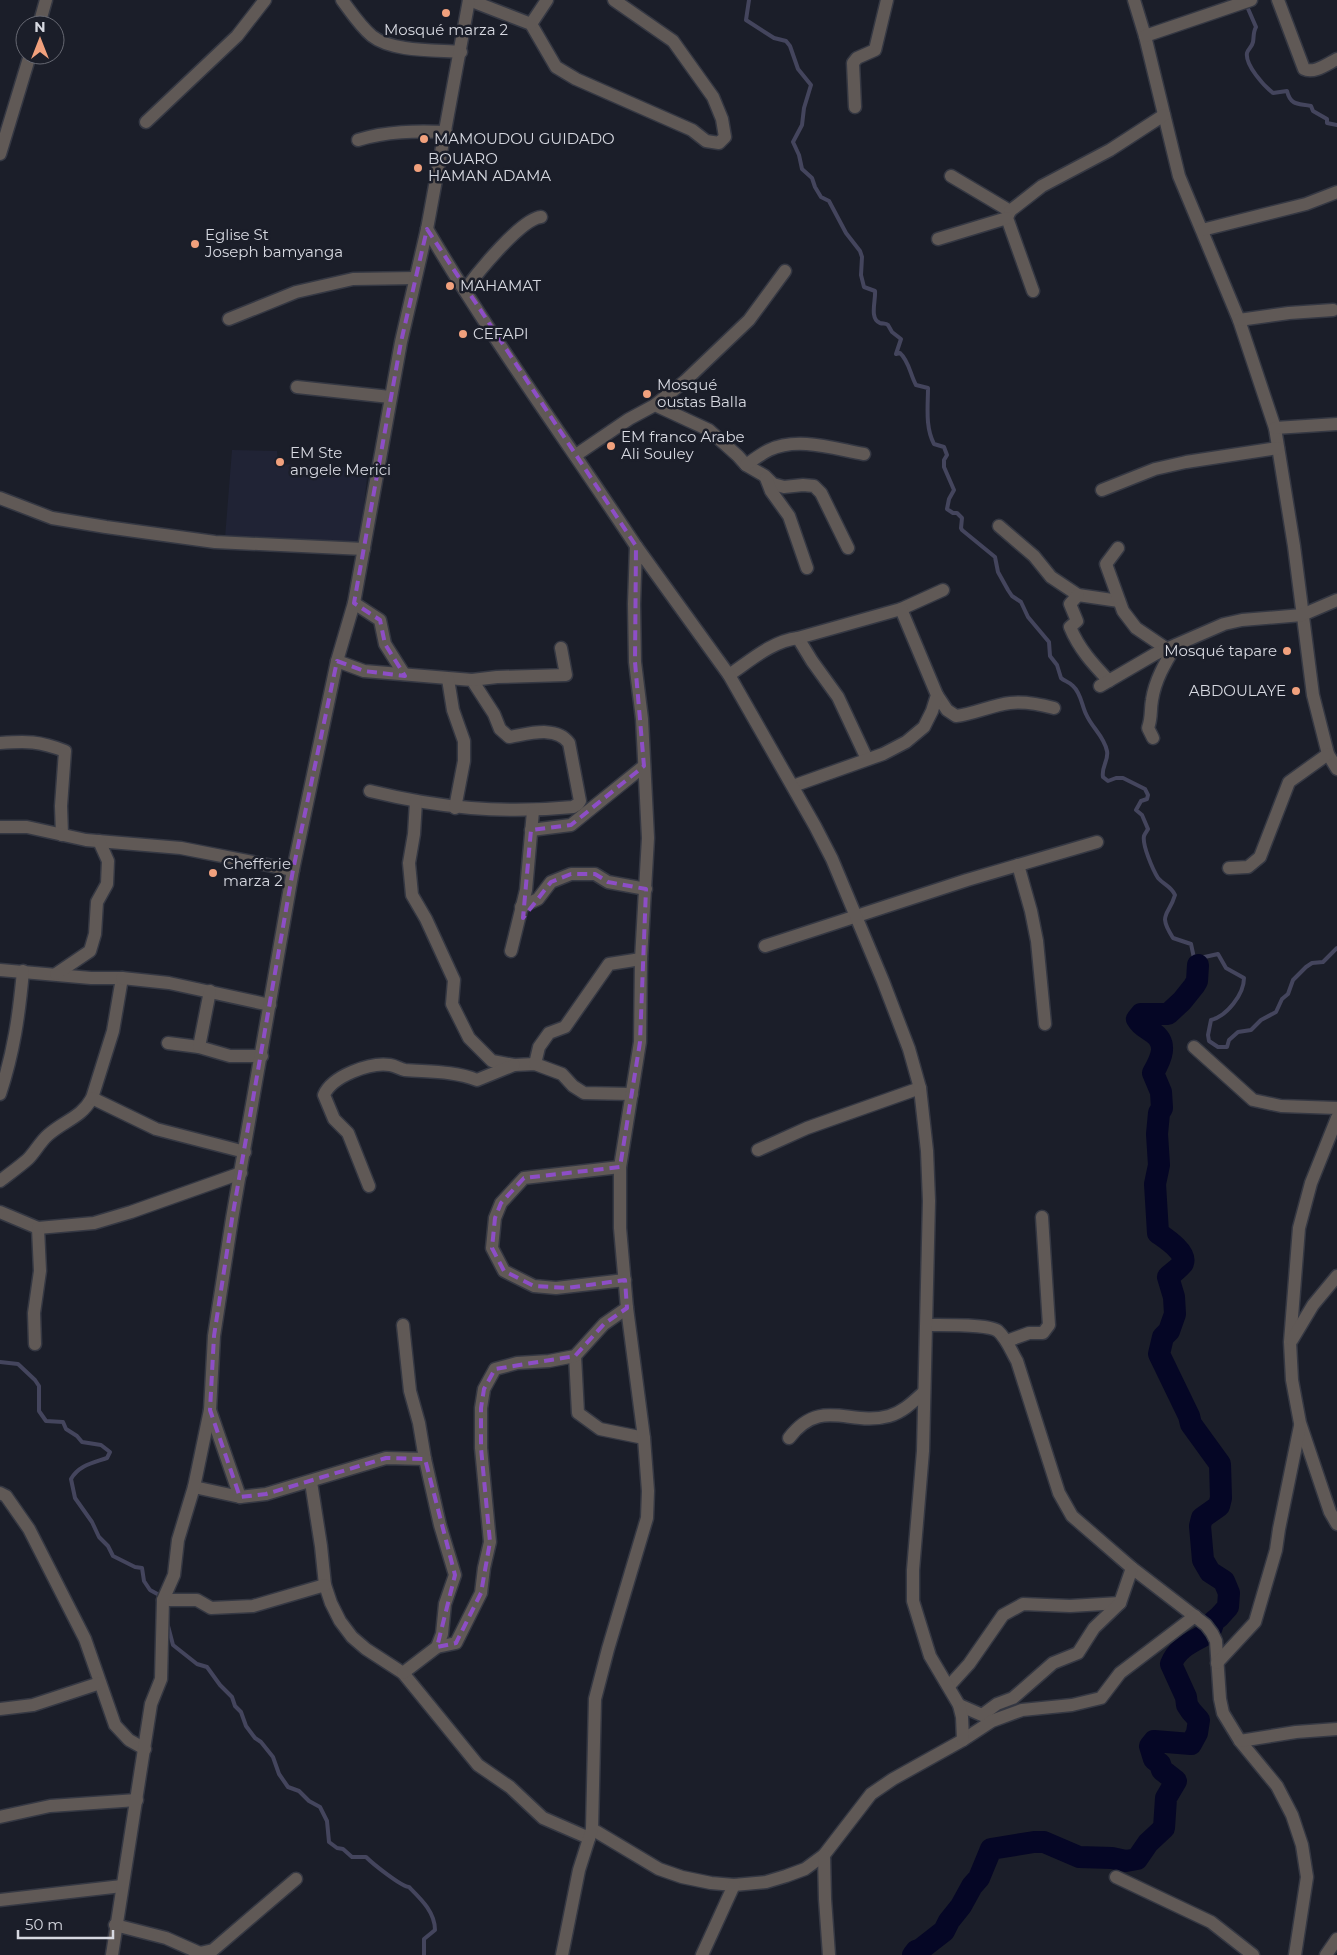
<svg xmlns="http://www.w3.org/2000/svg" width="1337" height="1955" font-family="Montserrat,sans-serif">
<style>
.built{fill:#202335}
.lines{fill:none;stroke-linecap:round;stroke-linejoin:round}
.stream{stroke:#44455d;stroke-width:4}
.river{stroke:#050625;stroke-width:22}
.street-casing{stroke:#353843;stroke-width:15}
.street{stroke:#605956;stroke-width:12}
.marked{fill:none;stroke:#8d4ec6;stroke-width:4;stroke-dasharray:10 6;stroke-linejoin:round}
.poi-dot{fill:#f1a17d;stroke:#1b1e29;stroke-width:2}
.labels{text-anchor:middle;stroke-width:5;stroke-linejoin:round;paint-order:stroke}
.poi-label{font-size:15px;fill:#d6d8e0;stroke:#1b1e29;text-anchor:start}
</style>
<rect width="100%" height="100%" fill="#1b1e29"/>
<path class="built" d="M 232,450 L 277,451 L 278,464 L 368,468 L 360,545 L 225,538 Z"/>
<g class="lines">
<g class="stream">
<path d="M 749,0 L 746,20 L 774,38 L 786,41 L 790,46 L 798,69 L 811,85 L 804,108 L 802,125 L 793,142 L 799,155 L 802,169 L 812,178 L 815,187 L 821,197 L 829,201 L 846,233 L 860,251 L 862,257 L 861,275 L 864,287 L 875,291 C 876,300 869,319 880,323 C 883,324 886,323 888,325 L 892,332 L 901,339 L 896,354 L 900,353 C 909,361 910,374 916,385 L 928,388 C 928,406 925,427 934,444 L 944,447 L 947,455 L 944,460 L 944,467 L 954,490 L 949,499 L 947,509 L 953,513 L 957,513 L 962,518 L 961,528 L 962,530 L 995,557 L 998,572 L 1008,590 L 1012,596 L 1021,602 L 1028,617 L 1049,642 L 1050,656 L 1057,665 L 1061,678 C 1064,681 1070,682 1073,686 C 1081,693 1082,706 1086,714 C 1092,728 1104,736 1107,751 C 1109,760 1101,767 1103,777 L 1108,781 L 1116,778 L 1123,778 L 1145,789 L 1148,795 L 1147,799 L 1141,801 L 1136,810 L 1142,815 L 1148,829 C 1147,831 1145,833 1144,836 C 1142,845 1153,870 1158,878 C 1164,885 1171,886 1175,895 C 1169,916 1157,913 1173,938 L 1191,944 L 1194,958 L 1198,965"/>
<path d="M 1246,4 L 1256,27 C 1253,32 1254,37 1253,42 C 1252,47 1248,49 1247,53 C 1245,65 1264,86 1273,93 L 1287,91 C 1291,107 1300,103 1311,106 L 1313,111 L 1327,119 L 1327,123 L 1337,125"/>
<path d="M 1198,965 L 1200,958 L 1218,954 L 1226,968 L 1244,978 C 1244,994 1227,1016 1211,1020 L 1208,1035 L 1209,1041 L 1218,1047 L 1227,1047 L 1229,1040 L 1238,1032 L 1251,1030 L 1261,1020 L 1276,1012 L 1282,999 L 1288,994 L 1293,980 L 1306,967 L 1312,963 L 1323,962 L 1337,948"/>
<path d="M 0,1362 L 18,1364 L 35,1380 L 39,1386 L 39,1411 L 46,1421 L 63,1422 L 66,1429 L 77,1436 L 82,1442 L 101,1445 L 110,1452 L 107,1458 C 93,1463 79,1465 71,1479 L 75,1498 L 92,1522 L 99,1537 L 108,1546 L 113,1556 L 135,1567 L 142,1568 L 144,1581 L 150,1590 L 161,1596"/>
<path d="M 167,1622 L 173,1645 L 197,1664 L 207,1667 L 220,1685 L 232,1697 L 235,1706 L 241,1712 L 246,1726 L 255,1738 L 261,1742 L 273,1757 L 279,1774 L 288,1787 L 299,1791 L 309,1801 L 320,1807 L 327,1821 L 329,1842 L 337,1848 L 343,1849 L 352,1857 L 366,1857 C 373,1864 402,1887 409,1887 C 421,1899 435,1912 435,1930 L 424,1939 L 424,1955"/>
</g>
<path class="river" d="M 913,1955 L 916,1951 L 921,1949 L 944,1931 L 949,1921 L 961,1906 L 972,1886 L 979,1878 L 991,1849 L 1034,1842 L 1044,1842 L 1079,1857 L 1112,1858 L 1126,1861 L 1137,1859 L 1148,1843 L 1164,1828 L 1166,1798 L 1176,1781 L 1162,1770 L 1160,1764 L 1154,1759 L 1150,1746 L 1154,1741 L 1191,1744 L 1197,1733 L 1199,1720 L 1191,1711 L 1187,1705 L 1186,1697 L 1171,1664 C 1178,1646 1195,1641 1210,1632 L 1214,1621 L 1219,1617 L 1228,1607 L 1229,1593 L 1224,1581 L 1210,1572 L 1203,1560 L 1200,1526 L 1202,1518 L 1219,1506 L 1221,1498 L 1220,1464 L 1191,1424 L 1189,1416 L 1159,1354 L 1163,1337 L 1169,1331 L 1175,1314 L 1174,1297 L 1168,1277 C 1172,1273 1181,1267 1183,1263 C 1187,1252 1165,1238 1158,1233 L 1155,1184 L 1159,1165 L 1157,1134 L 1159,1113 L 1162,1108 L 1161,1092 L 1153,1073 C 1161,1059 1169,1043 1152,1032 C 1145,1027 1141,1026 1137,1019 L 1141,1014 L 1168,1014 L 1182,1001 L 1194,986 L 1197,981 L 1198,965"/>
<defs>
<g id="street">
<path d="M 342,0 C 351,12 360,26 372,36 C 392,52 436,50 461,52"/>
<path d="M 469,0 L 531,24 L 556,67 L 576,79 L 692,130 L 706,141 L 719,143 L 725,137 L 722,119 L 713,97 L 673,41 L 614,0"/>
<path d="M 1134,0 L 1145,36 L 1179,176 L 1239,320 L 1275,428 L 1294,546 L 1313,695 L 1328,754 L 1337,769"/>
<path d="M 1278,0 L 1304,69 C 1314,74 1327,64 1337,59"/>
<path d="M 531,24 L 547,0"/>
<path d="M 39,25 L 46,0"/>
<path d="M 1145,36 L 1251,0"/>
<path d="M 855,107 L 853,63 L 857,58 L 875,50 L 887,0"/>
<path d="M 146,122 L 237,36 L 265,0"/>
<path d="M 358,140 C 387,131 415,131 446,132"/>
<path d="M 0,154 L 30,55"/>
<path d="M 951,176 L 1010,211 L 1007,218 L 1033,291"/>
<path d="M 1010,211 L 1042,186 L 1110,150 L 1164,115"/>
<path d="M 427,229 C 491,338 566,440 636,546"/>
<path d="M 1202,230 L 1306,204 L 1337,192"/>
<path d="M 938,239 L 1007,218"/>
<path d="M 465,290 C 478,272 521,219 541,217"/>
<path d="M 229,319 L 296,292 L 353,279 L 415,278"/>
<path d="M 1239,320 L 1289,313 L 1333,310"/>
<path d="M 297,387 L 390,397"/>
<path d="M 655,405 L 685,381 L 749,320 L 785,271"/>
<path d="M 1275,428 L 1337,424"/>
<path d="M 576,455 L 629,419 L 655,405 L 709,430 L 738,456 L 746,465 L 765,476 L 773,484 L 784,487 L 803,485 L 814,486 L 821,493 L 848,548"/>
<path d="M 746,465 C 753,460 761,454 769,450 C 798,436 835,449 864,454"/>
<path d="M 766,478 L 771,491 L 789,516 L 807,568"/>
<path d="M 1102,490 L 1155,469 L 1186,462 L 1278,448"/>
<path d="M 0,498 L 52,518 L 106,527 L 215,542 L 364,549"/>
<path d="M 999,526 L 1034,556 L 1051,577 L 1078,595 L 1119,601"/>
<path d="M 1118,548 L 1106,564 L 1123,611 L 1136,628 L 1167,649"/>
<path d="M 1078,595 L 1070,604 L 1077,621 L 1070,627 C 1079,649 1093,664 1109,681"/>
<path d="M 354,603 L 380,620 L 385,644 L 404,674"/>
<path d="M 798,638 L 812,661 L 838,697 L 867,759"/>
<path d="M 337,661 L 364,671 L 472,680 L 494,714 L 500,729 L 509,737 C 528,734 556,725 569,743 L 580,801 L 578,804 L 573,807 C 502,814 439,808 370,791"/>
<path d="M 729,675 C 750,661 772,641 798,638 L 901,609 L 943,590"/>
<path d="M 448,679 L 453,710 L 464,741 L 464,761 L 455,808"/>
<path d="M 472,680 L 497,677 L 566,675 L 561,648"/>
<path d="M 1100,686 L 1155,654 L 1224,624 L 1242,620 L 1302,615 L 1337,600"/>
<path d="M 937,695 L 947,710 L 956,716 C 974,714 992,705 1010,703 C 1025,701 1039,704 1054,708"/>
<path d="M 1153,738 L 1148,728 C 1152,717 1150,711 1152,700 C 1155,680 1165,663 1176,645"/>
<path d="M 0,743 C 27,741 39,741 65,751 L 61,806 L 62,835"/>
<path d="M 793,786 L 883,754 L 906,742 L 924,727 L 932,711 L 937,695 L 901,609"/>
<path d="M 416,801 L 414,834 L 409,863 L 412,895 L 426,919 L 454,980 L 452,1004 L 469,1038 L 492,1061 L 514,1065 L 535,1064 L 562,1074 L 573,1086 L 584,1093 L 632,1094"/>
<path d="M 0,827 L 27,827 L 86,840 L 181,848 L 293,870"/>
<path d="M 531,830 L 571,825 L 644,766"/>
<path d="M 1018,865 L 1031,911 L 1037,941 L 1045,1024"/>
<path d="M 1229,868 L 1248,867 L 1260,857 L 1289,782 L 1328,754"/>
<path d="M 521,907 L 538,899 L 551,882 L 571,874 L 595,874 L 608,882 L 646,889"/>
<path d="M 765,946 L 967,880 L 1097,842"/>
<path d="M 511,951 L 526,890 L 533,811"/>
<path d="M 0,970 L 91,978 L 122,978 L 113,1031 L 92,1098 C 81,1118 65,1120 48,1135 C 40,1142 35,1152 28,1159 C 19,1167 9,1174 0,1181"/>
<path d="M 56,974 L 90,951 L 95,934 L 97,902 L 107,884 L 108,861 L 99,841"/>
<path d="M 122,978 L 169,983 L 270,1005"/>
<path d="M 168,1043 L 199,1047 L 230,1056 L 262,1056"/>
<path d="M 199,1047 L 210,991"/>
<path d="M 1194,1047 L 1253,1100 L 1281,1106 L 1337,1108"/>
<path d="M 535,1064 L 539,1047 L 549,1033 L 565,1027 L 609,964 L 641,959"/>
<path d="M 0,1094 C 14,1051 19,1015 23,971"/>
<path d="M 92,1098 L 156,1129 L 245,1152"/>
<path d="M 1337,1118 L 1311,1183 L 1299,1228 L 1290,1342 L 1292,1380 L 1300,1423 L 1330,1512 L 1337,1524"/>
<path d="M 758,1150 L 807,1128 L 920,1088"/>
<path d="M 620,1167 L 524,1178 L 501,1203 L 495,1218 L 492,1248 L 504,1271 L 534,1286 L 556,1288 L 625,1280"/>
<path d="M 369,1186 L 348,1133 L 334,1119 L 324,1095 C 332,1076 370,1062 390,1065 C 396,1066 400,1069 405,1070 C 430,1072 454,1071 477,1080 L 514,1065"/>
<path d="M 0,1212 L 38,1228 L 94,1223 L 131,1212 L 241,1173"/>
<path d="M 403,1325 L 410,1391 L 419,1423 L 425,1459 L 440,1525 L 455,1575 L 445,1604 L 442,1634 L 437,1647"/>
<path d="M 927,1325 C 941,1325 988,1324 998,1331 C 1007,1339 1011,1351 1017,1361 L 1059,1493 L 1072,1516 L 1132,1568 L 1206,1625 L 1212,1633 L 1216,1641 L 1220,1699 L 1223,1713 L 1240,1741 L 1277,1786 L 1292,1815 L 1302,1845 L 1307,1877 L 1295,1955"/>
<path d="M 1292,1340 L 1313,1305 L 1337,1276"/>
<path d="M 1007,1341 L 1029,1333 L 1043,1333 L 1049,1325 L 1042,1217"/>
<path d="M 35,1344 L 34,1313 L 40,1271 L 38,1228"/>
<path d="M 575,1356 L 578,1413 L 600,1429 L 644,1438"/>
<path d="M 210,1410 L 240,1497"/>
<path d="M 789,1438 C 821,1396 850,1427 889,1416 C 903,1412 913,1402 924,1392"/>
<path d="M 311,1482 L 321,1546 L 325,1585 L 331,1603 L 340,1621 L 352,1637 L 366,1649 L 403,1673 L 478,1765 L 510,1787 L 543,1818 L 589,1838"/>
<path d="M 194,1487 L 240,1497 L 266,1494 L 386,1458 L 425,1459"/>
<path d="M 0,1493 L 6,1496 L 29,1529 L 85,1639 L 115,1725 L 129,1740 L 145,1749"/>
<path d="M 163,1600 L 197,1600 L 211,1608 L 253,1606 L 325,1585"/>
<path d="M 1217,1663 L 1255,1622 L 1276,1550 L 1279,1529 L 1300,1426"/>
<path d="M 403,1673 L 437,1647 L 456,1643 L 481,1593 L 484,1568 L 490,1542 L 481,1448 L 481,1408 L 484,1389 L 495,1369 L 517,1363 L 549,1361 L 575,1356 L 604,1324 L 627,1308"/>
<path d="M 949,1686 L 969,1664 L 1003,1615 L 1023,1604 L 1070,1606 L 1120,1603"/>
<path d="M 959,1705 L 982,1715 L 997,1704 L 1013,1698 L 1053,1663 L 1078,1653 L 1094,1628 L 1120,1603 L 1132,1568"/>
<path d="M 0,1709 L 33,1705 L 100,1683"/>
<path d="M 1240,1741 L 1296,1732 L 1337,1729"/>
<path d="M 0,1817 L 50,1806 L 137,1800"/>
<path d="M 592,1829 L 659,1869 L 682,1877 L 711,1883 L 734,1885 L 766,1882 L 786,1876 L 805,1869 L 824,1855 L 871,1794 L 893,1779 L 963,1740 L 992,1721 L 1022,1710 L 1072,1705 L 1101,1698 L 1120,1673 L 1195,1616"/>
<path d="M 824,1855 L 825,1899 L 829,1955"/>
<path d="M 1116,1877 L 1211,1922 L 1253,1955"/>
<path d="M 0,1900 L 122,1886"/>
<path d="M 115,1925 L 166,1938 L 200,1953 L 213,1950 L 296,1879"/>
<path d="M 112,1955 L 151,1704 L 161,1679 L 163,1600 L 174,1575 L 178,1540 L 194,1487 L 210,1410 L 214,1336 L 232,1219 L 293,870 L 337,661 L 354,603 L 401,342 L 427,229 L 469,0"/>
<path d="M 562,1955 L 579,1870 L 592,1829 L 595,1699 L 608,1649 L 647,1518 L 648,1491 L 644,1438 L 627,1308 L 620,1228 L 620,1167 L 640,1042 L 641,959 L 648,838 L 642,719 L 635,662 L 634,604 L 636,546 L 729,675 L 815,826 L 832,859 L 883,981 L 909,1049 L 920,1088 L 927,1151 L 929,1201 L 923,1451 L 913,1570 L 913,1601 L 930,1656 L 959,1705 L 962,1717 L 963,1740"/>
<path d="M 702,1955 L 734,1885"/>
<path d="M 1326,1955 L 1337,1939"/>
</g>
</defs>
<use href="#street" class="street-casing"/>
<use href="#street" class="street"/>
</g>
<path class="marked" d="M 427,229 L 636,546 L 635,662 L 644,766 L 571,825 L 531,830 L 523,918 L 551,882 L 571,874 L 595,874 L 608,882 L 646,889 L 640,1042 L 620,1167 L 524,1178 L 501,1203 L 495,1218 L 492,1248 L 504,1271 L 534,1286 L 567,1288 L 625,1280 L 627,1308 L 604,1324 L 575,1356 L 495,1369 L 484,1389 L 481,1408 L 481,1448 L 490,1542 L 481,1593 L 456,1643 L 437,1647 L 455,1575 L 425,1459 L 386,1458 L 266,1494 L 240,1497 L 210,1410 L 214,1336 L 232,1219 L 293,870 L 337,661 L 364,671 L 405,676 L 385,644 L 380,620 L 354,603 L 401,342 Z"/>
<g class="poi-dot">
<circle cx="446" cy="13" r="5"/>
<circle cx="424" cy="139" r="5"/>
<circle cx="418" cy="168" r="5"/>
<circle cx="195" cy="244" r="5"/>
<circle cx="450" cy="286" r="5"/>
<circle cx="463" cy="334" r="5"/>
<circle cx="647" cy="394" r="5"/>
<circle cx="611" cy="446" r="5"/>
<circle cx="280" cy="462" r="5"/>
<circle cx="1287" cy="651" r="5"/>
<circle cx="1296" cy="691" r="5"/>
<circle cx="213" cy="873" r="5"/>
</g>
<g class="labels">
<g class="poi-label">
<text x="446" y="35" text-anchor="middle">Mosqué marza 2</text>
<text x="434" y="144">MAMOUDOU GUIDADO</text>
<text x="428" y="164">BOUARO<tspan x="428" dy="17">HAMAN ADAMA</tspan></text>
<text x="205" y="240">Eglise St<tspan x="205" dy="17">Joseph bamyanga</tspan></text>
<text x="460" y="291">MAHAMAT</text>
<text x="473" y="339">CEFAPI</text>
<text x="657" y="390">Mosqué<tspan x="657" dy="17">oustas Balla</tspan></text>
<text x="621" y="442">EM franco Arabe<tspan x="621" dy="17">Ali Souley</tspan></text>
<text x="290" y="458">EM Ste<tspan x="290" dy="17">angele Merici</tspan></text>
<text x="1277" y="656" text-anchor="end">Mosqué tapare</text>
<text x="1286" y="696" text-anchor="end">ABDOULAYE</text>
<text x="223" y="869">Chefferie<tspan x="223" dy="17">marza 2</tspan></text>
</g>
</g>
<g transform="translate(40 40)"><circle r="24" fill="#1b1e29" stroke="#666872"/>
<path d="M0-4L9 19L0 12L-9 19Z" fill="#f1a17d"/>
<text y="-8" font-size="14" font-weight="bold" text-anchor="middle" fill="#d6d8e0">N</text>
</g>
<path d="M18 1930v8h95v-8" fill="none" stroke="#d6d8e0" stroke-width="2.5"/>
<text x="25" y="1930" font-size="15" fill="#d6d8e0" stroke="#1b1e29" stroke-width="4" paint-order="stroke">50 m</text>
</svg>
